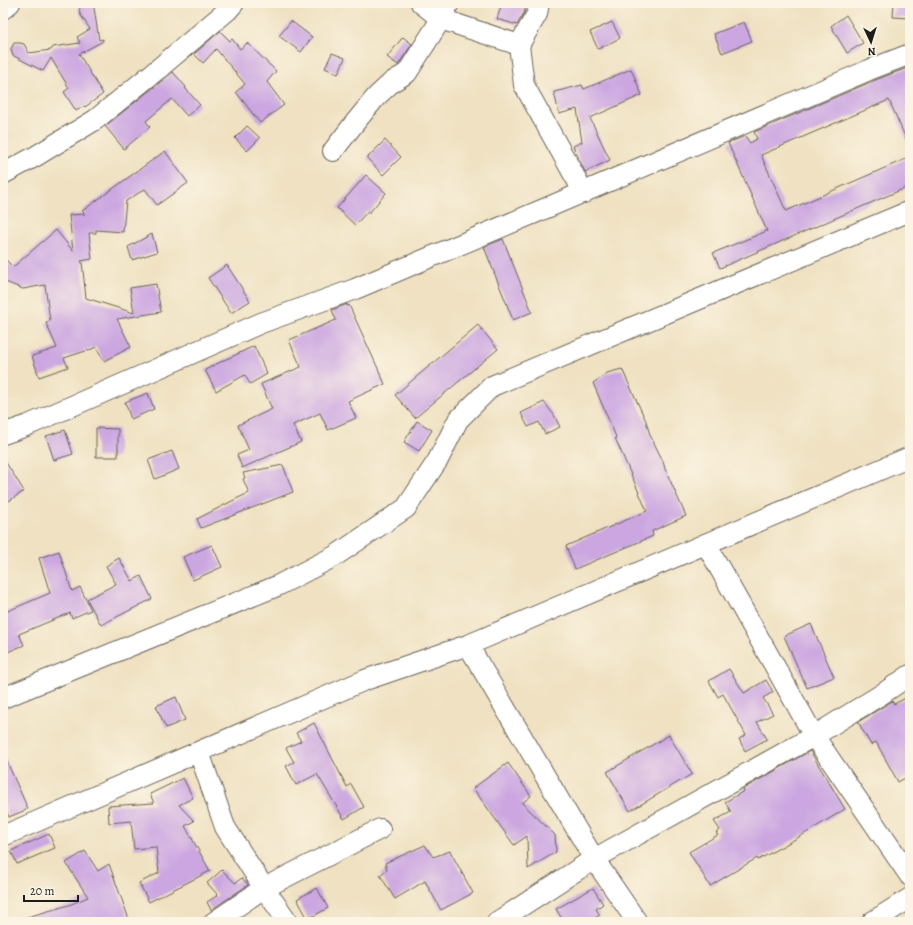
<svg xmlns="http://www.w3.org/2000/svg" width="913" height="925" font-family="Alegreya,serif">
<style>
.building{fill:#cba6e1}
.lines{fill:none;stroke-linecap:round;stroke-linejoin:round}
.minor-casing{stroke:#666156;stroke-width:22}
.minor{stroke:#fff;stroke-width:20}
</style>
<rect width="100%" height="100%" fill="#fcf5e5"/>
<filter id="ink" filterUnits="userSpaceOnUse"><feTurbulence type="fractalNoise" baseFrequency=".025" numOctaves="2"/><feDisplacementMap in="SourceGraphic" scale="8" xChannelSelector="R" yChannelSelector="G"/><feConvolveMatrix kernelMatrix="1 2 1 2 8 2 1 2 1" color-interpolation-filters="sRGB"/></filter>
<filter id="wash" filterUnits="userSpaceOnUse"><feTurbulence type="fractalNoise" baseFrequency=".012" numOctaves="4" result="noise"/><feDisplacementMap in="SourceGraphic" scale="16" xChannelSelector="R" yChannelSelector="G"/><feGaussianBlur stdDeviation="0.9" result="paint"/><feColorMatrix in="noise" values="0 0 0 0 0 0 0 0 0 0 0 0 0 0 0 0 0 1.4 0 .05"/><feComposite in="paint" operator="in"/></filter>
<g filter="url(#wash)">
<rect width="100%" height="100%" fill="#efe1c1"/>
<g id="blocks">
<g class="building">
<path d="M 88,3 L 92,5 L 94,8 L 99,40 L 103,39 L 103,41 L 79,54 L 103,94 L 85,107 L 85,106 L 76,111 L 64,92 L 69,88 L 51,58 L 43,71 L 12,55 L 13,55 L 12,53 L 11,49 L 14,43 L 20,43 L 24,44 L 29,53 L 51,50 L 53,47 L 80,43 L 77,37 L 90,29 L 80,14 L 79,10 L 81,6 L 84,4 Z"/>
<path d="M 502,3 L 527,3 L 524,13 L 517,25 L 497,19 Z"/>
<path d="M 894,3 L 910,3 L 910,18 L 893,17 Z"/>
<path d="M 846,15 L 863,43 L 847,53 L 831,26 Z"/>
<path d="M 291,21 L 312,37 L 301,52 L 279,36 Z"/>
<path d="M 612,22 L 620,38 L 598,49 L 590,32 Z"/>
<path d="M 744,22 L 752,41 L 722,53 L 714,34 Z"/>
<path d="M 220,31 L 230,41 L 232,39 L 240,49 L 247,43 L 276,71 L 267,82 L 284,105 L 260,123 L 236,92 L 245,84 L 216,49 L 203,63 L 194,54 Z"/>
<path d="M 403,37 L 412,44 L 398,65 L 387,57 Z"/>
<path d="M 332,53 L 345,58 L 338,74 L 325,68 Z"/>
<path d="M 907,68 L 910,74 L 910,148 L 889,100 L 761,155 L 786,211 L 910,157 L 910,186 L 720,268 L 713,253 L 767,231 L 728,143 L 745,136 L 750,143 L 757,139 L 754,132 L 873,81 Z"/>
<path d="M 631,69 L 642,95 L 590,118 L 610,160 L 585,172 L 573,146 L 582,142 L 577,109 L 559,114 L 554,92 L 582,85 L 584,89 Z"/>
<path d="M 173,72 L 186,87 L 185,88 L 200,105 L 187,116 L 172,99 L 146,121 L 150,127 L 124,149 L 105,126 Z"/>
<path d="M 247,126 L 260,138 L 247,151 L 235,138 Z"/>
<path d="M 385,140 L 401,157 L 383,175 L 367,158 Z"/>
<path d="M 165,151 L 188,183 L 157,205 L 145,189 L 126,201 L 123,232 L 96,230 L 96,233 L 89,233 L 92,259 L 81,261 L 82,262 L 86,298 L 134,313 L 130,288 L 156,284 L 161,312 L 117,319 L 131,347 L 104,361 L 96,347 L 92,349 L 64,358 L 68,367 L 39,377 L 32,356 L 57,348 L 46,323 L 50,321 L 45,285 L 23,289 L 3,281 L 3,257 L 13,267 L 56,230 L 73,251 L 69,215 L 85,214 L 82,211 Z"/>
<path d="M 366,175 L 386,193 L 369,213 L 368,211 L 355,225 L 337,208 Z"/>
<path d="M 152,234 L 157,252 L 132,260 L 128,247 Z"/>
<path d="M 503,239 L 532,312 L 513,320 L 484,247 Z"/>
<path d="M 227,265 L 250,301 L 231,313 L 208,278 Z"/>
<path d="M 347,304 L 347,306 L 349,305 L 385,384 L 348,401 L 356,418 L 328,430 L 320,413 L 293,425 L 301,442 L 242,468 L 237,455 L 249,450 L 238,425 L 272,409 L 261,384 L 301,367 L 289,340 L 336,320 L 332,310 Z"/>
<path d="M 478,325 L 498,349 L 415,418 L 395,395 Z"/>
<path d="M 254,346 L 267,374 L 250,384 L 245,375 L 216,391 L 205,370 L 228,358 L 229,358 Z"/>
<path d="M 622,369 L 646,421 L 650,435 L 663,461 L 665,469 L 686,516 L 652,531 L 653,536 L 575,569 L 566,546 L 647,511 L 615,438 L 616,437 L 593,383 L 607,373 Z"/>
<path d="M 148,393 L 154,409 L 131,419 L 125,402 Z"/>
<path d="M 544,402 L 554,415 L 560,427 L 545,434 L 539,422 L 528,427 L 521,413 Z"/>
<path d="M 417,421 L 432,430 L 419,451 L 404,442 Z"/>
<path d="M 96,428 L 118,429 L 118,457 L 96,457 Z"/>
<path d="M 65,430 L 73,454 L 54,460 L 46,436 Z"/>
<path d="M 172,451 L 179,469 L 155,479 L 148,460 Z"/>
<path d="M 3,458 L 24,491 L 3,505 Z"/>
<path d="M 283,465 L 293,492 L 201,528 L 197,519 L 238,498 L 249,493 L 243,479 L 245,478 L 243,473 Z"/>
<path d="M 212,545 L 222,567 L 193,580 L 183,557 Z"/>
<path d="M 59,551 L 72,591 L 80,587 L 91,610 L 72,618 L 70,613 L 19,634 L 24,645 L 3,654 L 3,613 L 50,593 L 39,558 Z"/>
<path d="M 119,558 L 132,581 L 141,576 L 152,599 L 101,625 L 87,599 L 116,584 L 106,566 Z"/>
<path d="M 811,624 L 834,677 L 807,688 L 784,636 Z"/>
<path d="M 729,669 L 744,693 L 766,680 L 773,692 L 763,698 L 773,714 L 757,722 L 767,739 L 745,751 L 739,739 L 746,735 L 723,694 L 718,697 L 709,681 Z"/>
<path d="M 910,696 L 910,775 L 898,782 L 876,742 L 871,745 L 858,722 L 892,701 L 894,704 Z"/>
<path d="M 176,697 L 185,720 L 166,728 L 156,706 Z"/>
<path d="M 314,723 L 347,787 L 351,784 L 364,807 L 344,819 L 317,774 L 296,785 L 286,766 L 294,762 L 286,748 L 301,741 L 296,733 Z"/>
<path d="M 669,735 L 692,774 L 630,811 L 607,772 Z"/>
<path d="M 810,751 L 845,809 L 806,833 L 758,860 L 757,858 L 710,886 L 689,852 L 718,835 L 716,833 L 720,830 L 714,821 L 731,812 L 725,802 L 744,791 L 743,789 Z"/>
<path d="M 3,753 L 28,809 L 9,817 L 3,804 Z"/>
<path d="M 508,763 L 531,796 L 522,803 L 555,835 L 556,852 L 528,869 L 527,836 L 514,845 L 473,788 Z"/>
<path d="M 183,778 L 193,798 L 179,805 L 194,821 L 185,826 L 210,871 L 149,902 L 139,883 L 159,873 L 156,847 L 134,849 L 131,821 L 109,823 L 108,806 L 154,803 L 150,794 Z"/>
<path d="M 49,834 L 55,848 L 17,864 L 11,851 Z"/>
<path d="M 425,845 L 433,857 L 450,851 L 473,893 L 441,910 L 425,881 L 395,899 L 380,875 L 387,870 L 385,863 Z"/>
<path d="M 85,851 L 98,871 L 109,864 L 130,922 L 25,922 L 24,918 L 69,905 L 88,897 L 66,863 Z"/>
<path d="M 222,870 L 235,883 L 242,878 L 248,885 L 211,910 L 207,902 L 218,895 L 207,883 Z"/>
<path d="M 317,888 L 328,908 L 308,919 L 297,899 Z"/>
<path d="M 593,888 L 603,904 L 596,909 L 600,915 L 588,922 L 564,922 L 556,909 Z"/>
</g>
</g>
</g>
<g filter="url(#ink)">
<use href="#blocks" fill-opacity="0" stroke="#666156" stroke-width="1"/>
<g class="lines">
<defs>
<g id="minor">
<path d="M 421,3 L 441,19 L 519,45 L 524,85 L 584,193"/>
<path d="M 3,9 L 10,3"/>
<path d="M 519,45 L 537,14 L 539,3"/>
<path d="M 333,151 L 353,125 L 376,97 L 392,82 L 407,73 L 441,19 L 449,3"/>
<path d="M 3,174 L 36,156 L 95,120 L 158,69 L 228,10 L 234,3"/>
<path d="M 3,434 L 26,426 L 102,393 L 261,323 L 355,289 L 537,212 L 869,70 L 910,54"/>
<path d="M 706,544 L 814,736 L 910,876"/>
<path d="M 468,645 L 594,859 L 637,922"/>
<path d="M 3,698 L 277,586 L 335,556 L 406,508 L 438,460 L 458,420 L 492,386 L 910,211"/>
<path d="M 199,752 L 225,827 L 264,888 L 380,829"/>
<path d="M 3,836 L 365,680 L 468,645 L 910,457"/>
<path d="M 214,922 L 264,888 L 288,922"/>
<path d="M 497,922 L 594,859 L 814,736 L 882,694 L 910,675"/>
<path d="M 872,922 L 910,898"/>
</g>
</defs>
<use href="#minor" class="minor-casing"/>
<use href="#minor" class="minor"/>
</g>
</g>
<rect width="913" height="925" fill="none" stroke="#fcf5e5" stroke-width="16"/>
<g transform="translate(871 42) rotate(176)" stroke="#fcf5e5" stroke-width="3" paint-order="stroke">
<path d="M0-3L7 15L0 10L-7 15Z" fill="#1c1c1c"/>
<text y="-6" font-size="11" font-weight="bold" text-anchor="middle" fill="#1c1c1c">N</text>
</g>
<path d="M24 895v6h54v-6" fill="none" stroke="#1c1c1c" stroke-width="2"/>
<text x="30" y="895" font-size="12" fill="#1c1c1c" stroke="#fcf5e5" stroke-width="3" paint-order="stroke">20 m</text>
</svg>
